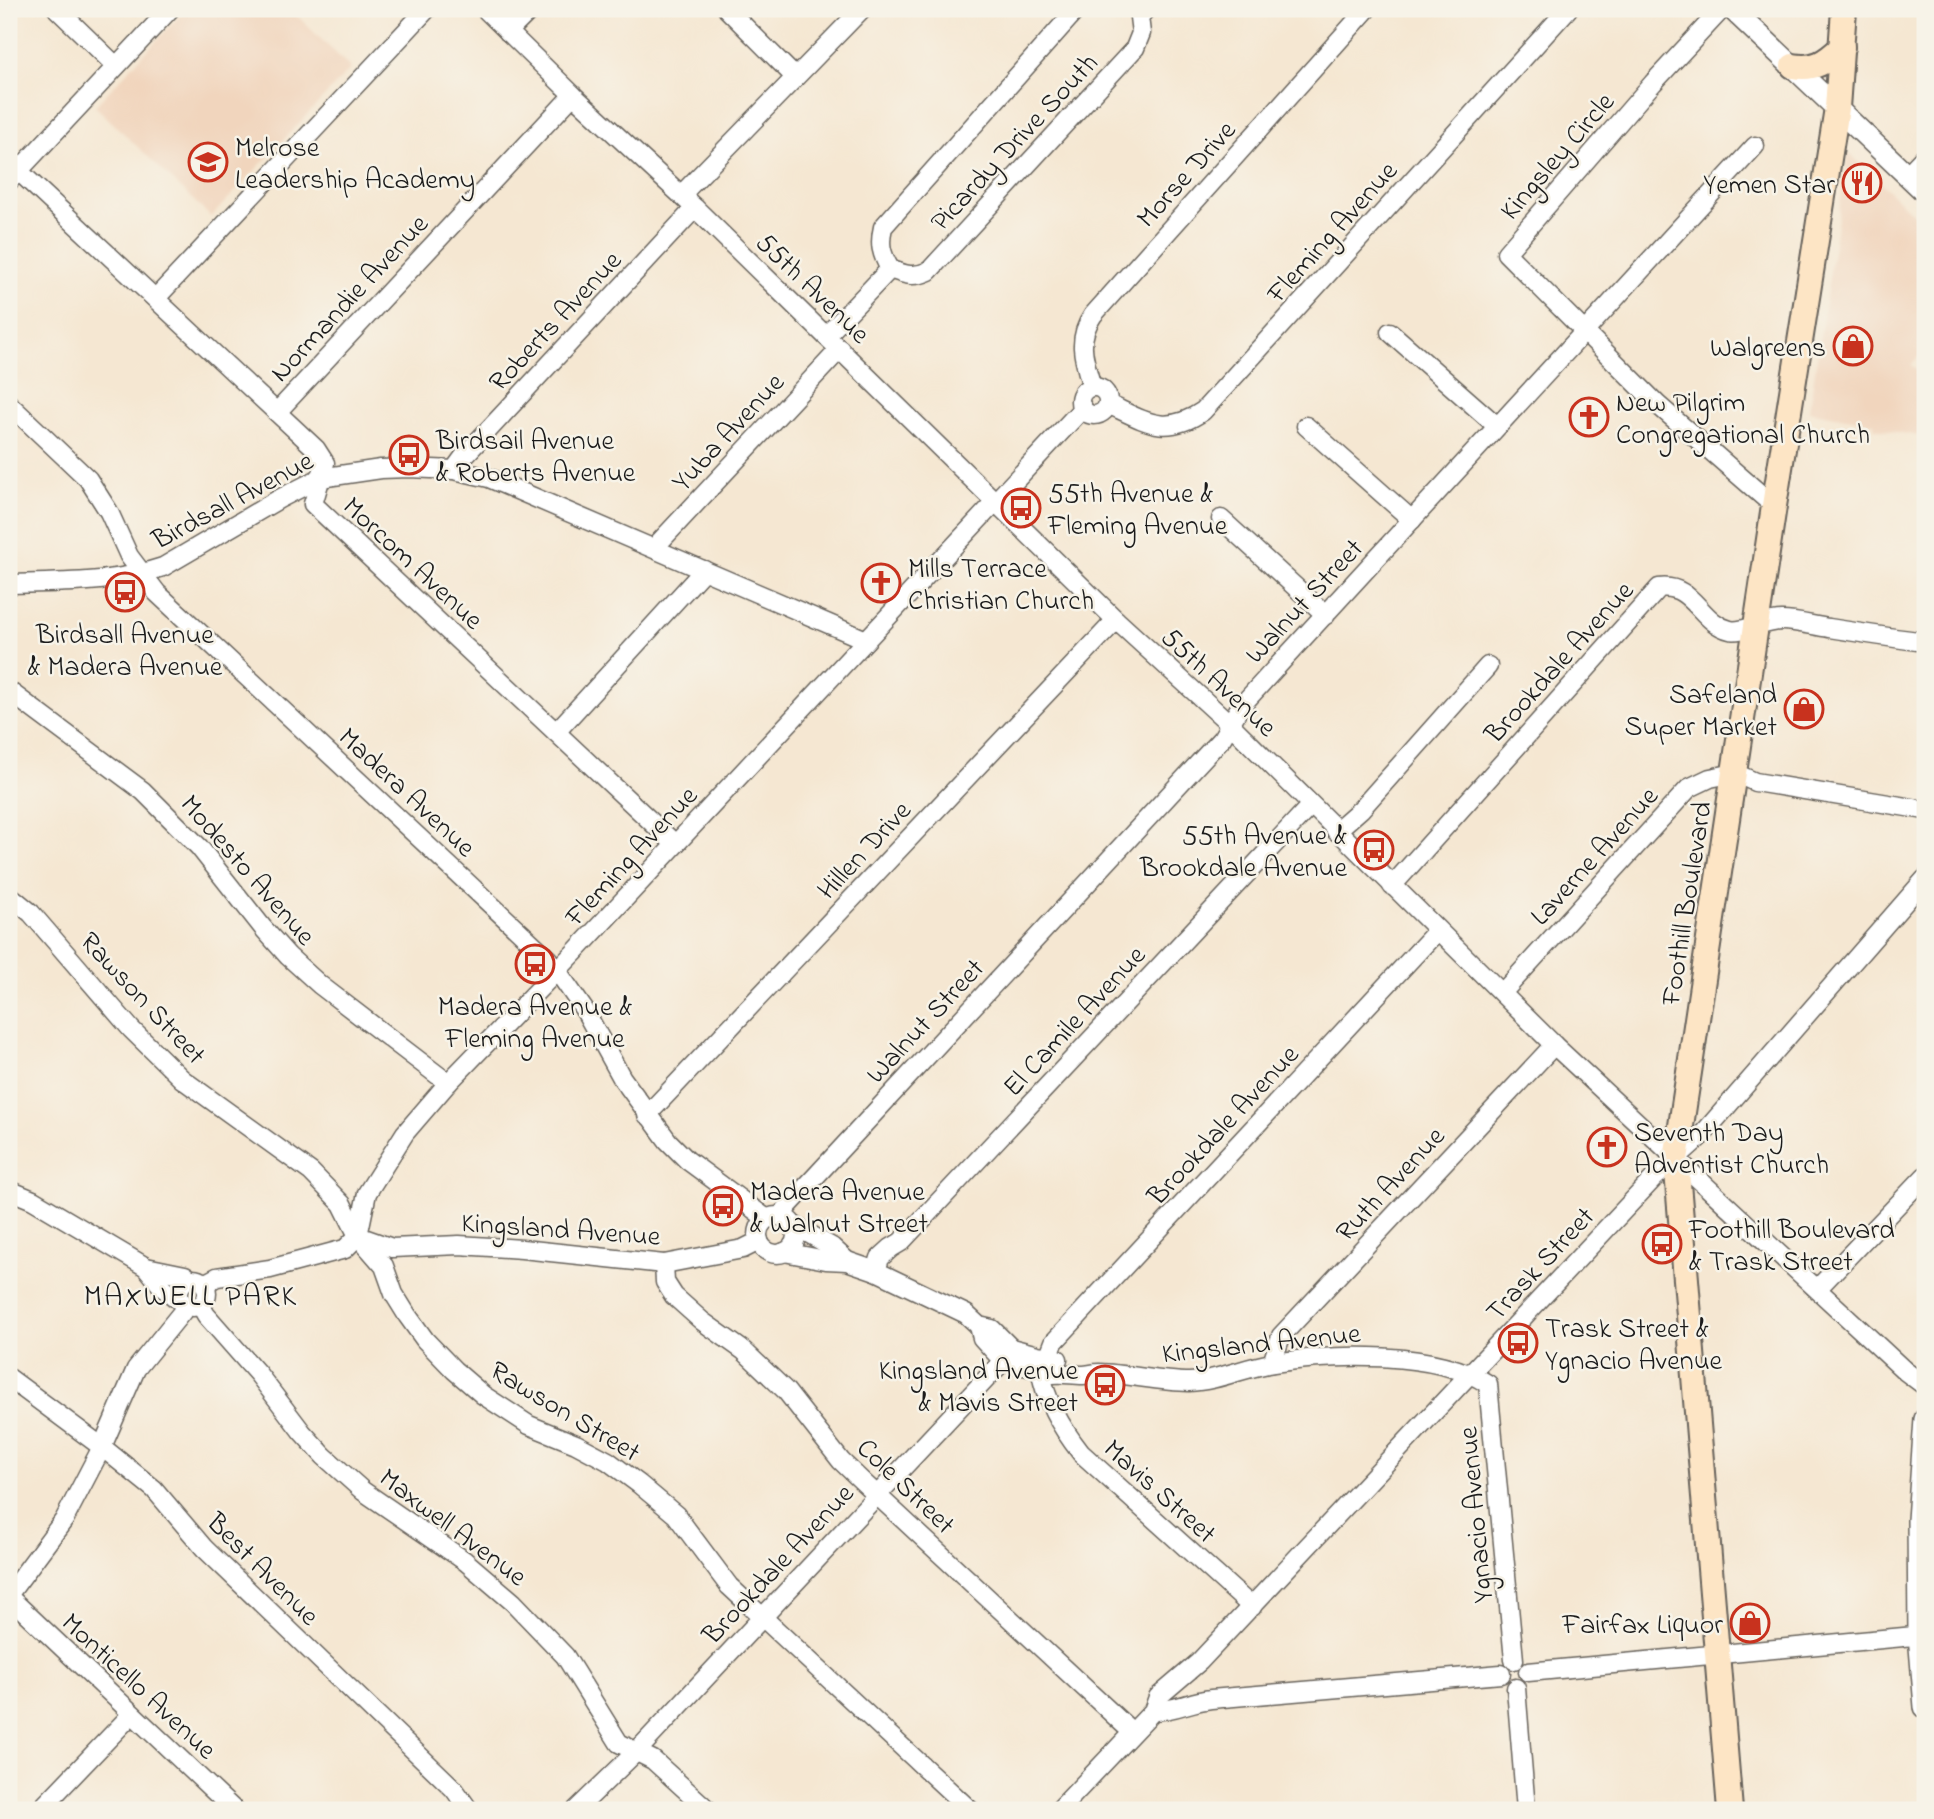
<svg xmlns="http://www.w3.org/2000/svg" width="1934" height="1819" font-family="'Indie Flower',sans-serif">
<style>
.built{fill:#f1d5bd}
.lines{fill:none;stroke-linecap:round;stroke-linejoin:round}
.minor-casing{stroke:#68635c;stroke-width:21}
.tertiary-casing{stroke:#68635c;stroke-width:24}
.secondary-casing{stroke:#68635c;stroke-width:28}
.minor{stroke:#fff;stroke-width:18}
.tertiary{stroke:#fff;stroke-width:21}
.secondary{stroke:#fde5c5;stroke-width:24}
.labels{text-anchor:middle;stroke-width:5;stroke-linejoin:round;paint-order:stroke}
.street-label{font-size:28px;fill:#1c1c1c;stroke:#f7f3e8}
.poi-label{font-size:28px;fill:#1c1c1c;stroke:#f7f3e8;text-anchor:start}
.neighbourhood-label{font-size:30px;letter-spacing:2px;fill:#1c1c1c;stroke:#f7f3e8}
</style>
<rect width="100%" height="100%" fill="#f7f3e8"/>
<filter id="ink" filterUnits="userSpaceOnUse"><feTurbulence type="fractalNoise" baseFrequency=".0143" numOctaves="2"/><feDisplacementMap in="SourceGraphic" scale="14" xChannelSelector="R" yChannelSelector="G"/><feConvolveMatrix kernelMatrix="1 2 1 2 8 2 1 2 1" color-interpolation-filters="sRGB"/></filter>
<filter id="wash" filterUnits="userSpaceOnUse"><feTurbulence type="fractalNoise" baseFrequency=".00686" numOctaves="4" result="noise"/><feDisplacementMap in="SourceGraphic" scale="28" xChannelSelector="R" yChannelSelector="G"/><feGaussianBlur stdDeviation="1.57" result="paint"/><feColorMatrix in="noise" values="0 0 0 0 0 0 0 0 0 0 0 0 0 0 0 0 0 1.4 0 .05"/><feComposite in="paint" operator="in"/></filter>
<g filter="url(#wash)">
<rect width="100%" height="100%" fill="#f5e7d2"/>
<g class="built">
<path d="M 186,9 L 290,9 L 351,68 L 211,217 L 95,106 Z"/>
<path d="M 1848,152 L 1925,225 L 1925,349 L 1911,365 L 1925,378 L 1925,437 L 1874,428 L 1874,423 L 1809,411 Z"/>
</g>
</g>
<g filter="url(#ink)">
<g class="lines">
<defs>
<g id="minor">
<path d="M 57,9 L 116,66"/>
<path d="M 485,9 L 573,95 L 695,208 L 1116,620 L 1231,725 L 1554,1045 L 1905,1371 L 1925,1386"/>
<path d="M 727,9 L 795,77"/>
<path d="M 1722,9 L 1653,83 L 1506,253 L 1658,405 L 1774,506"/>
<path d="M 508,32 L 531,9"/>
<path d="M 9,162 L 316,449 L 325,463 L 313,504 L 675,844"/>
<path d="M 1907,175 L 1925,156"/>
<path d="M 9,181 L 170,9"/>
<path d="M 681,195 L 862,9"/>
<path d="M 890,269 C 905,275 914,278 929,271 L 1135,48 L 1141,33 L 1139,17 L 1146,9"/>
<path d="M 890,269 C 881,253 879,244 883,227 L 1077,9"/>
<path d="M 156,298 L 427,9"/>
<path d="M 1390,332 L 1497,426"/>
<path d="M 826,336 L 890,269"/>
<path d="M 1092,387 C 1084,360 1076,340 1093,315 L 1367,9"/>
<circle cx="1094" cy="401" r="14"/>
<path d="M 9,404 L 88,479 L 109,512 L 129,556 L 157,593 L 549,959 L 585,1011 L 622,1078 L 668,1141 L 687,1160 L 767,1219"/>
<path d="M 1108,404 C 1145,421 1165,437 1203,411 L 1568,9"/>
<path d="M 277,412 L 573,95"/>
<path d="M 1306,426 L 1412,520"/>
<path d="M 454,470 L 465,455 L 695,208"/>
<path d="M 1221,519 L 1326,615"/>
<path d="M 654,548 L 840,349"/>
<path d="M 9,584 C 60,582 113,584 163,567 L 279,499 L 320,478 L 381,469 L 409,468 L 454,470 L 489,478 L 866,640"/>
<path d="M 9,691 L 143,791 L 199,847 L 263,928 L 288,956 L 320,985 L 448,1083"/>
<path d="M 556,732 L 704,570"/>
<path d="M 1336,831 L 1361,809 L 1488,666"/>
<path d="M 1392,886 L 1659,588 C 1693,583 1700,623 1730,630 C 1741,633 1765,621 1782,621 C 1797,621 1814,626 1829,628 C 1861,633 1893,638 1925,642"/>
<path d="M 9,895 L 31,913 L 131,1029 L 182,1079 L 311,1172 L 342,1204 L 358,1236 L 384,1266 L 394,1294 L 407,1315 L 425,1340 L 454,1370 L 483,1395 L 529,1425 L 576,1444 L 608,1461 L 639,1484 L 676,1515 L 729,1586 L 970,1810"/>
<path d="M 1502,993 L 1689,788 L 1710,778 L 1735,773 L 1755,782 L 1925,810"/>
<path d="M 647,1115 L 1116,620"/>
<path d="M 9,1190 L 33,1200 L 146,1267 L 163,1288 L 181,1302"/>
<path d="M 781,1216 L 789,1205 L 1222,738 L 1240,707 L 1755,146"/>
<circle cx="777" cy="1235" r="19"/>
<path d="M 792,1224 L 832,1247 L 847,1261"/>
<path d="M 358,1236 L 392,1248 L 459,1245 L 522,1249 L 664,1264 L 743,1249 L 759,1241"/>
<path d="M 784,1252 L 826,1260 L 847,1261 L 876,1271 L 966,1314 L 979,1326 L 992,1329 L 1011,1348 L 1041,1356 L 1049,1355 L 1058,1359"/>
<path d="M 664,1264 L 665,1282 L 674,1296 L 702,1321 L 744,1351 L 786,1391 L 841,1461 L 864,1483 L 1132,1732"/>
<path d="M 146,1267 L 185,1275 L 190,1279"/>
<path d="M 876,1271 L 880,1258 L 891,1248 L 901,1242 L 1311,805"/>
<circle cx="193" cy="1293" r="14"/>
<path d="M 204,1284 L 217,1277 L 270,1269 L 345,1249 L 358,1236 L 367,1193 L 405,1133 L 448,1083 L 575,952 L 1083,408"/>
<path d="M 1818,1288 L 1925,1176"/>
<path d="M 201,1306 L 206,1315 L 258,1374 L 302,1432 L 324,1456 L 363,1491 L 465,1561 L 513,1602 L 565,1656 L 619,1743 L 653,1760 L 708,1810"/>
<path d="M 979,1326 L 982,1338 L 1003,1361 L 1037,1369 L 1046,1375 C 1060,1372 1069,1375 1083,1375 C 1088,1375 1093,1373 1099,1373 C 1129,1374 1159,1382 1189,1382 C 1218,1381 1245,1367 1273,1363 C 1334,1354 1436,1350 1488,1384 L 1514,1660"/>
<path d="M 1049,1355 L 1054,1342 L 1437,931"/>
<path d="M 1272,1363 L 1281,1336 L 1554,1045"/>
<path d="M 1041,1373 C 1046,1402 1063,1430 1081,1453 L 1252,1607"/>
<path d="M 9,1378 L 102,1447 L 154,1489 L 204,1548 L 454,1789 L 469,1810"/>
<path d="M 9,1594 L 64,1520 L 102,1447 L 136,1369 L 187,1306"/>
<path d="M 9,1597 L 234,1810"/>
<path d="M 1528,1672 L 1925,1635"/>
<path d="M 1516,1688 L 1526,1810"/>
<path d="M 1153,1711 C 1174,1711 1191,1701 1211,1699 L 1501,1674"/>
<path d="M 40,1810 L 132,1714"/>
<path d="M 576,1810 L 637,1751 L 1003,1361 L 1011,1348"/>
<path d="M 1059,1810 L 1153,1711 L 1158,1697 L 1199,1662 L 1654,1178 L 1702,1135 L 1925,879"/>
</g>
<g id="tertiary">
<path d="M 1732,9 L 1925,192"/>
<path d="M 1925,1419 L 1918,1520 L 1919,1635 L 1925,1707"/>
</g>
<g id="secondary">
<path d="M 1793,66 C 1815,70 1826,62 1842,47"/>
<path d="M 1730,1810 L 1676,1159 L 1774,506 L 1837,108 L 1844,9"/>
</g>
</defs>
<use href="#minor" class="minor-casing"/>
<use href="#tertiary" class="tertiary-casing"/>
<use href="#secondary" class="secondary-casing"/>
<use href="#minor" class="minor"/>
<use href="#tertiary" class="tertiary"/>
<use href="#secondary" class="secondary"/>
</g>
</g>
<defs>
<symbol id="school-ring" viewBox="-11 -11 22 22"><circle r="9.5" fill="#f7f3e8" stroke="#c8321e" stroke-width="1.5"/><path d="M0-5L7-2L0 1L-7-2ZM-4 1L0 2.5L4 1V4Q0 6-4 4Z" fill="#c8321e"/></symbol>
<symbol id="restaurant-ring" viewBox="-11 -11 22 22"><circle r="9.5" fill="#f7f3e8" stroke="#c8321e" stroke-width="1.5"/><path d="M-5-6h1v4h1v-4h1v4h1v-4h1v5L-1.5 .5V6h-2V.5L-5-1ZM5-6V6H3V1.5H1.5Q1.5-4 5-6Z" fill="#c8321e"/></symbol>
<symbol id="shop-ring" viewBox="-11 -11 22 22"><circle r="9.5" fill="#f7f3e8" stroke="#c8321e" stroke-width="1.5"/><path d="M-5-2.5h2.3a2.7 3.5 0 0 1 5.4 0H5L5.5 6h-11ZM-1.5-2.5h3a1.5 2.3 0 0 0-3 0Z" fill="#c8321e"/></symbol>
<symbol id="church-ring" viewBox="-11 -11 22 22"><circle r="9.5" fill="#f7f3e8" stroke="#c8321e" stroke-width="1.5"/><path d="M-1.2-6h2.4v3.5h3.3v2.4h-3.3V6h-2.4V-.1h-3.3v-2.4h3.3Z" fill="#c8321e"/></symbol>
<symbol id="bus-ring" viewBox="-11 -11 22 22"><circle r="9.5" fill="#f7f3e8" stroke="#c8321e" stroke-width="1.5"/><path d="M-5-6H5V4H4V6H2V4H-2V6H-4V4H-5ZM-3.5-4V0h7V-4ZM-3.5 1.2v1.5H-2V1.2ZM2 1.2v1.5H3.5V1.2Z" fill="#c8321e"/></symbol>
</defs>
<g fill-rule="evenodd">
<use href="#school-ring" x="186" y="140" width="44" height="44"/>
<use href="#restaurant-ring" x="1840" y="161" width="44" height="44"/>
<use href="#shop-ring" x="1831" y="324" width="44" height="44"/>
<use href="#church-ring" x="1567" y="395" width="44" height="44"/>
<use href="#bus-ring" x="387" y="433" width="44" height="44"/>
<use href="#bus-ring" x="999" y="486" width="44" height="44"/>
<use href="#church-ring" x="859" y="561" width="44" height="44"/>
<use href="#bus-ring" x="103" y="570" width="44" height="44"/>
<use href="#shop-ring" x="1782" y="687" width="44" height="44"/>
<use href="#bus-ring" x="1352" y="828" width="44" height="44"/>
<use href="#bus-ring" x="513" y="942" width="44" height="44"/>
<use href="#church-ring" x="1585" y="1125" width="44" height="44"/>
<use href="#bus-ring" x="701" y="1184" width="44" height="44"/>
<use href="#bus-ring" x="1640" y="1222" width="44" height="44"/>
<use href="#bus-ring" x="1496" y="1321" width="44" height="44"/>
<use href="#bus-ring" x="1083" y="1363" width="44" height="44"/>
<use href="#shop-ring" x="1728" y="1601" width="44" height="44"/>
</g>
<g class="labels">
<g class="street-label">
<text transform="translate(1013 141) rotate(-47)" y="10">Picardy Drive South</text>
<text transform="translate(1556 155) rotate(-49)" y="10">Kingsley Circle</text>
<text transform="translate(1185 173) rotate(-48)" y="10">Morse Drive</text>
<text transform="translate(1331 231) rotate(-48)" y="10">Fleming Avenue</text>
<text transform="translate(814 287) rotate(44)" y="10">55th Avenue</text>
<text transform="translate(348 297) rotate(-47)" y="10">Normandie Avenue</text>
<text transform="translate(554 320) rotate(-47)" y="10">Roberts Avenue</text>
<text transform="translate(727 431) rotate(-47)" y="10">Yuba Avenue</text>
<text transform="translate(232 499) rotate(-28)" y="10">Birdsall Avenue</text>
<text transform="translate(414 562) rotate(43)" y="10">Morcom Avenue</text>
<text transform="translate(1303 600) rotate(-47)" y="10">Walnut Street</text>
<text transform="translate(1558 661) rotate(-48)" y="10">Brookdale Avenue</text>
<text transform="translate(1220 681) rotate(43)" y="10">55th Avenue</text>
<text transform="translate(408 791) rotate(43)" y="10">Madera Avenue</text>
<text transform="translate(863 849) rotate(-47)" y="10">Hillen Drive</text>
<text transform="translate(630 855) rotate(-47)" y="10">Fleming Avenue</text>
<text transform="translate(1593 855) rotate(-48)" y="10">Laverne Avenue</text>
<text transform="translate(249 869) rotate(49)" y="10">Modesto Avenue</text>
<text transform="translate(1685 903) rotate(-81)" y="10">Foothill Boulevard</text>
<text transform="translate(144 997) rotate(47)" y="10">Rawson Street</text>
<text transform="translate(924 1020) rotate(-47)" y="10">Walnut Street</text>
<text transform="translate(1073 1020) rotate(-47)" y="10">El Camile Avenue</text>
<text transform="translate(1222 1124) rotate(-47)" y="10">Brookdale Avenue</text>
<text transform="translate(1389 1183) rotate(-47)" y="10">Ruth Avenue</text>
<text transform="translate(561 1228) rotate(4)" y="10">Kingsland Avenue</text>
<text transform="translate(1539 1263) rotate(-47)" y="10">Trask Street</text>
<text transform="translate(1261 1342) rotate(-6)" y="10">Kingsland Avenue</text>
<text transform="translate(566 1410) rotate(31)" y="10">Rawson Street</text>
<text transform="translate(907 1485) rotate(44)" y="10">Cole Street</text>
<text transform="translate(1161 1490) rotate(42)" y="10">Mavis Street</text>
<text transform="translate(1474 1515) rotate(-95)" y="10">Ygnacio Avenue</text>
<text transform="translate(454 1526) rotate(37)" y="10">Maxwell Avenue</text>
<text transform="translate(777 1563) rotate(-47)" y="10">Brookdale Avenue</text>
<text transform="translate(264 1568) rotate(45)" y="10">Best Avenue</text>
<text transform="translate(140 1685) rotate(43)" y="10">Monticello Avenue</text>
</g>
<g class="poi-label">
<text x="235" y="156">Melrose<tspan x="235" dy="32">Leadership Academy</tspan></text>
<text x="1835" y="193" text-anchor="end">Yemen Star</text>
<text x="1826" y="356" text-anchor="end">Walgreens</text>
<text x="1616" y="411">New Pilgrim<tspan x="1616" dy="32">Congregational Church</tspan></text>
<text x="436" y="449">Birdsail Avenue<tspan x="436" dy="32">&amp; Roberts Avenue</tspan></text>
<text x="1048" y="502">55th Avenue &amp;<tspan x="1048" dy="32">Fleming Avenue</tspan></text>
<text x="908" y="577">Mills Terrace<tspan x="908" dy="32">Christian Church</tspan></text>
<text x="125" y="643" text-anchor="middle">Birdsall Avenue<tspan x="125" dy="32">&amp; Madera Avenue</tspan></text>
<text x="1777" y="703" text-anchor="end">Safeland<tspan x="1777" dy="32">Super Market</tspan></text>
<text x="1347" y="844" text-anchor="end">55th Avenue &amp;<tspan x="1347" dy="32">Brookdale Avenue</tspan></text>
<text x="535" y="1015" text-anchor="middle">Madera Avenue &amp;<tspan x="535" dy="32">Fleming Avenue</tspan></text>
<text x="1634" y="1141">Seventh Day<tspan x="1634" dy="32">Adventist Church</tspan></text>
<text x="750" y="1200">Madera Avenue<tspan x="750" dy="32">&amp; Walnut Street</tspan></text>
<text x="1689" y="1238">Foothill Boulevard<tspan x="1689" dy="32">&amp; Trask Street</tspan></text>
<text x="1545" y="1337">Trask Street &amp;<tspan x="1545" dy="32">Ygnacio Avenue</tspan></text>
<text x="1078" y="1379" text-anchor="end">Kingsland Avenue<tspan x="1078" dy="32">&amp; Mavis Street</tspan></text>
<text x="1723" y="1633" text-anchor="end">Fairfax Liquor</text>
</g>
<g class="neighbourhood-label">
<text x="191" y="1305">MAXWELL PARK</text>
</g>
</g>
<rect width="1934" height="1819" fill="none" stroke="#f7f3e8" stroke-width="35"/>
</svg>
